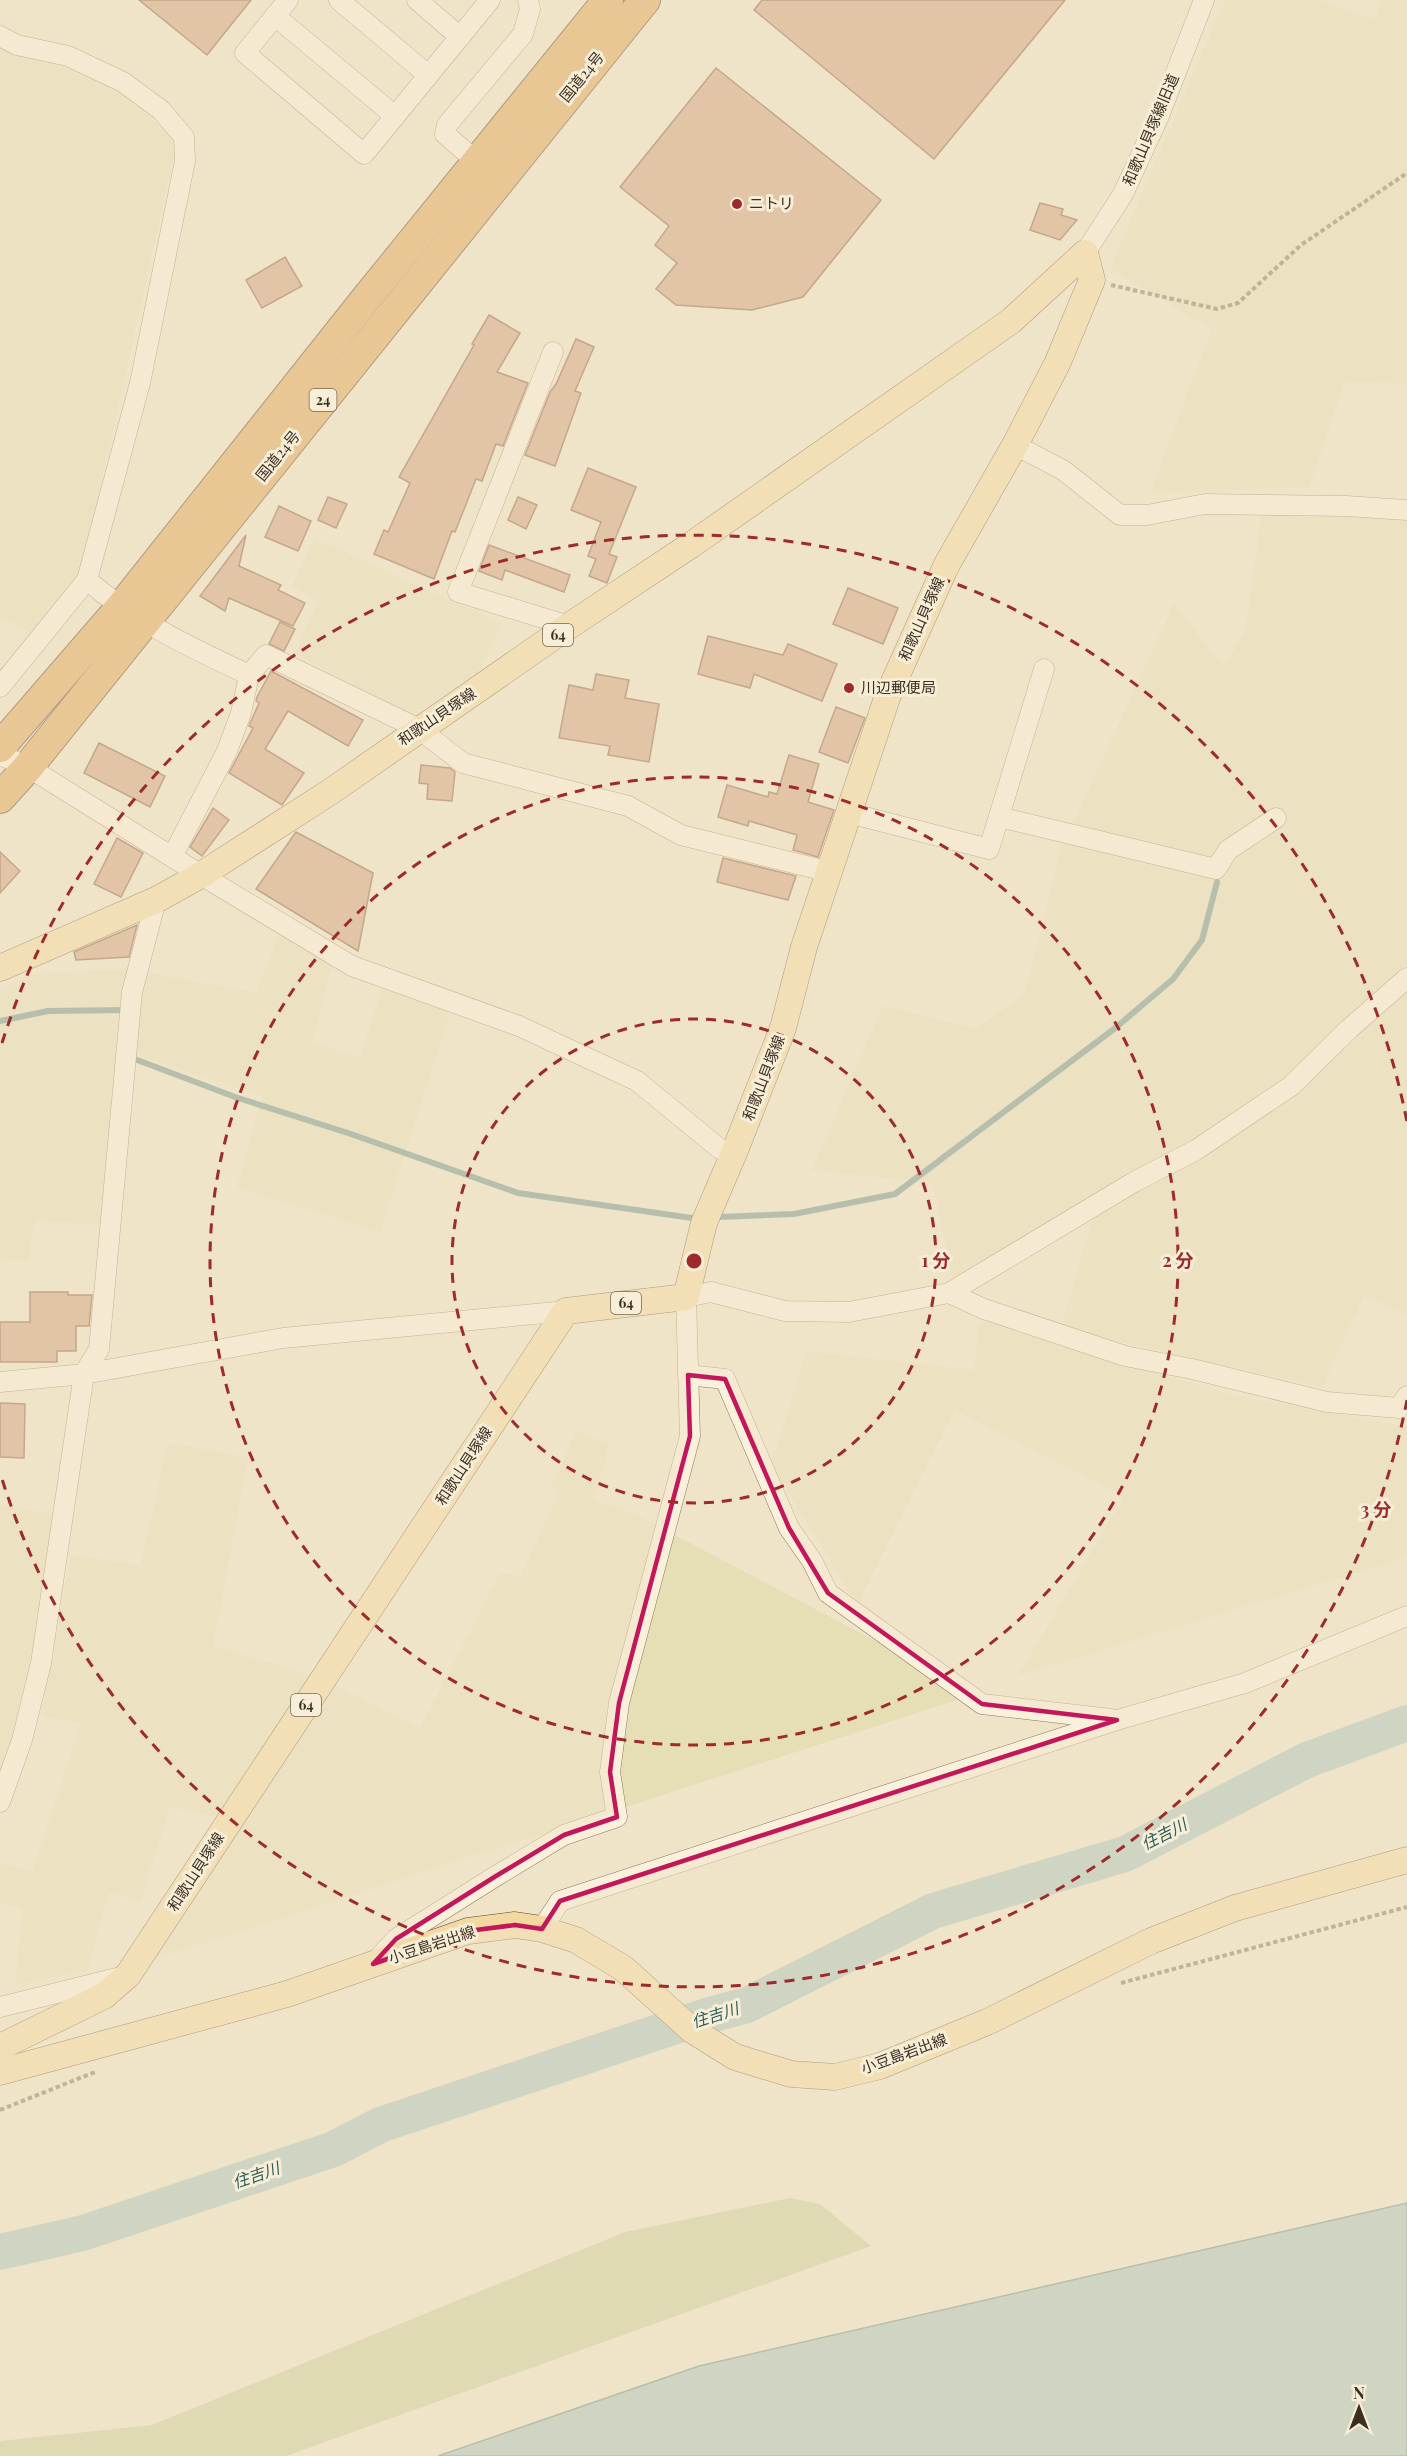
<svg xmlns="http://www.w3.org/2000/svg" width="1407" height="2456" font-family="'Playfair Display','Noto Sans JP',serif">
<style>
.farmland{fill:#e6deb5}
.green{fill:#c9cf9b}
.water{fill:#a9c4bc;stroke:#6f938a;stroke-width:1.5}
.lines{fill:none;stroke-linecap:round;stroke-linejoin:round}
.stream{stroke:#6f938a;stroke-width:6}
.river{stroke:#a9c4bc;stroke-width:36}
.building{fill:#cf9f7d;stroke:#8d5f41;stroke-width:1.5}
.minor-casing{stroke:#8d765c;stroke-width:21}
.major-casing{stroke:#5b4430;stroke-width:27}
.highway-casing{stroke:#5b4430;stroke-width:32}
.path{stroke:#8d765c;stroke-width:4;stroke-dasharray:4.5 3;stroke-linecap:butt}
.minor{stroke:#faf1dc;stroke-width:20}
.major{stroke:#f3d9a0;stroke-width:26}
.highway{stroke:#e0a458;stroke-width:30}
.marked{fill:none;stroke:#c2185b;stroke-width:4.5;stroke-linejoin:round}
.ring{fill:none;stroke:#9e2a2b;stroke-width:3;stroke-dasharray:10 8}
.poi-dot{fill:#9e2a2b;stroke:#f7eed8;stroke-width:2}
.labels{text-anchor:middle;stroke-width:6;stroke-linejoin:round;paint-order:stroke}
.shield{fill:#f7eed8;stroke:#756857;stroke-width:1.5}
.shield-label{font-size:14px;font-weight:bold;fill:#3d2e20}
.street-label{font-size:15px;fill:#3d2e20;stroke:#f7eed8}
.poi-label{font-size:15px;fill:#3d2e20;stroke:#f7eed8;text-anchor:start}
.water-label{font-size:16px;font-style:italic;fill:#2f5d5a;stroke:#f7eed8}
.centre{fill:#9e2a2b;stroke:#f7eed8;stroke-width:3}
.ring-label{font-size:18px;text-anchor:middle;font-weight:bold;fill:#9e2a2b;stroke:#f7eed8;stroke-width:6;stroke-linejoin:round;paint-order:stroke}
</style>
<rect width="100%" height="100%" fill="#f0e4c8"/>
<g class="farmland">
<path d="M 1225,0 L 1320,0 L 1374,20 L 1383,0 L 1407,0 L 1407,384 L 1345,381 L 1309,487 L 1150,493 L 1212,329 L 1110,269 Z"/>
<path d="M 0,44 L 66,63 L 117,85 L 177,142 L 82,571 L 32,633 L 0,617 Z"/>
<path d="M 1262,512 L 1407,518 L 1407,1315 L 1364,1296 L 1322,1387 L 1061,1329 L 1099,1196 L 952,1279 L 933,1183 L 812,1170 L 883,1006 L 975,1029 L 1025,994 L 1062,847 L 1174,604 L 1224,668 L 1246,628 Z"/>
<path d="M 315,538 L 502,624 L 479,672 L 410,716 L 294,653 L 318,602 L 292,585 Z"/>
<path d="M 279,932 L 333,964 L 312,1042 L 360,1057 L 382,989 L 450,1012 L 380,1232 L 237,1188 L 262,1096 L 121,1050 L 100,1225 L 35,1220 L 28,1260 L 0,1259 L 0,989 L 36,973 L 128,969 L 257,993 Z"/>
<path d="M 980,1321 L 1232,1395 L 1407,1427 L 1407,1555 L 1392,1562 L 1018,1676 L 1124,1497 L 955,1410 L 857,1605 L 771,1464 L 807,1351 L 974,1370 Z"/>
<path d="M 577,1430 L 609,1445 L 594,1500 L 637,1515 L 953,1682 L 966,1697 L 146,1962 L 332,1683 L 420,1728 L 500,1573 L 521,1576 L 559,1491 L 551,1487 Z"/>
<path d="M 168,1443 L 248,1457 L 213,1646 L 314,1676 L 222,1818 L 170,1807 L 141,1901 L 108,1893 L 87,1971 L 15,1985 L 23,1909 L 0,1903 L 0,1863 L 32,1871 L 81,1723 L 41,1716 L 71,1555 L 141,1565 Z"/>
<path d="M 0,1506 L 57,1514 L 42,1614 L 19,1721 L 0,1780 Z"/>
</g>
<path class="green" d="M 790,2198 L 820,2204 L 871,2246 L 286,2456 L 0,2456 L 0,2441 L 152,2425 L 625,2232 Z"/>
<path class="water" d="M 1407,2203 L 1407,2456 L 438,2456 L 699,2366 Z"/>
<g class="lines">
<g class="stream">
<path d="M 0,1021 L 48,1011 L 127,1010"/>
<path d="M 133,1055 L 132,1058 L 235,1097 L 348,1133 L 518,1193 L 692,1218"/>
<path d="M 719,1217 L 794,1214 L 895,1194 L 1114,1029 L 1173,979 L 1202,940 L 1217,882"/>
</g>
<path class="river" d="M 0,2252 L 83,2233 L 334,2149 L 380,2125 L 706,2016 L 747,2005 L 933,1911 L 1125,1854 L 1307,1760 L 1407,1723"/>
</g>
<g class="building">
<path d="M 139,0 L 251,0 L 207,55 Z"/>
<path d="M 762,0 L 1065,0 L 934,159 L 754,10 Z"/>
<path d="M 716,68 L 881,200 L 803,297 L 752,310 L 676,305 L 656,289 L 677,263 L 655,245 L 669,226 L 620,187 Z"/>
<path d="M 1040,203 L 1063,209 L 1061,215 L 1077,220 L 1060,240 L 1030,230 Z"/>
<path d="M 285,257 L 302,286 L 262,308 L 246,280 Z"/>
<path d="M 489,315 L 520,333 L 497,372 L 528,383 L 503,446 L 496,444 L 482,481 L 476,479 L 455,532 L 452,531 L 434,579 L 374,554 L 384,530 L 388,532 L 410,483 L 399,477 L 474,345 L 472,344 Z"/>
<path d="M 576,339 L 594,347 L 575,391 L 581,393 L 555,466 L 525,455 L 550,392 L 556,384 Z"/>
<path d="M 588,468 L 636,487 L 609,554 L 617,557 L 607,583 L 589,576 L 596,559 L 588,556 L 601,522 L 571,510 Z"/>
<path d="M 328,497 L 347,504 L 336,528 L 318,520 Z"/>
<path d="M 518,497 L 537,505 L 526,529 L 508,520 Z"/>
<path d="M 279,506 L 311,521 L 298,551 L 265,537 Z"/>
<path d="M 246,535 L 239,566 L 281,585 L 278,590 L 305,603 L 293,626 L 229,598 L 225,611 L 200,596 Z"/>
<path d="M 489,545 L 570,575 L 564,592 L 505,570 L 502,580 L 479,571 Z"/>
<path d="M 848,588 L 898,608 L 883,644 L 833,624 Z"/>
<path d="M 280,622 L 295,629 L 284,651 L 269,644 Z"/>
<path d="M 708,636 L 783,655 L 788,644 L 837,664 L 822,701 L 754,674 L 750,688 L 698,674 Z"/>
<path d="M 271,671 L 363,720 L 348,746 L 288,711 L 265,749 L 304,773 L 282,805 L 229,773 L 253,728 L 249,726 L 259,703 L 256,701 L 257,697 Z"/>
<path d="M 596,674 L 629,680 L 625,698 L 659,704 L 649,762 L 608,755 L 610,746 L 559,738 L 569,685 L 593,690 Z"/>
<path d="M 836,707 L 865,718 L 848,763 L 819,752 Z"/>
<path d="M 99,743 L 165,776 L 150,807 L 84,773 Z"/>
<path d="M 789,755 L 819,764 L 808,802 L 834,810 L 818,857 L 793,850 L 797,835 L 749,821 L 748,826 L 718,817 L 727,785 L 768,797 L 769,792 L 777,794 Z"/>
<path d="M 421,765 L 450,768 L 455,772 L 452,801 L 427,799 L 428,784 L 419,783 Z"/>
<path d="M 213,808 L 229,820 L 202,856 L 190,847 Z"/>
<path d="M 296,832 L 373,873 L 358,951 L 256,889 Z"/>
<path d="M 117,838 L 143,853 L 121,897 L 94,884 Z"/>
<path d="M 0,852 L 20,871 L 0,893 Z"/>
<path d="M 723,858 L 796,876 L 788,900 L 717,882 Z"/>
<path d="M 137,925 L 129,957 L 76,960 L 74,952 Z"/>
<path d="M 30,1292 L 68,1292 L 68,1295 L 92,1295 L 89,1326 L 76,1326 L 76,1351 L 57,1351 L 57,1362 L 0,1362 L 0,1322 L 30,1322 Z"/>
<path d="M 0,1403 L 25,1404 L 24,1458 L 0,1457 Z"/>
</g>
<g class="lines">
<defs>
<g id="minor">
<path d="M 288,0 L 245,53 L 364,154 L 490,0"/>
<path d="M 339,0 L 428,75"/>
<path d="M 417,0 L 460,37"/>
<path d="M 275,16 L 395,116"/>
<path d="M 0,36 L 17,45 L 68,56 L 123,82 L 161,110 L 184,137 L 185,161 L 140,383 L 87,580 C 134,621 192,648 249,675 L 266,655 L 419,729 L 463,763 L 628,806 L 681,835 L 830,872"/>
<path d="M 477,162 L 445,134 L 447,125 L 523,34 L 530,9 L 528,0"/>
<path d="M 1085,253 L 1123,194 L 1159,116 L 1204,0"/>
<path d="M 553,352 L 458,592 L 569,626"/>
<path d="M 1015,445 L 1063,470 L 1120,515 L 1147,515 L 1205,504 L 1346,506 L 1407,510"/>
<path d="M 0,687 L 87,580"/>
<path d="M 0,755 L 28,767 L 201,875 L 352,966 L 519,1026 L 637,1081 L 720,1149 L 734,1153"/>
<path d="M 849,813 L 989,849 L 1044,669"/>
<path d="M 999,817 L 1216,869 L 1228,850 L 1276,818"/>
<path d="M 172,857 L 227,751 L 241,713 L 249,675"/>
<path d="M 949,1293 L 984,1309 L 1125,1356 L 1192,1369 L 1327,1402 L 1399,1408 L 1407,1396"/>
<path d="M 688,1375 L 725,1379 L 789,1528 L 812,1561 L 828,1593 L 982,1704 L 1111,1719"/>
<path d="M 0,1382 L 84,1374 L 283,1338 L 566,1311"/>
<path d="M 0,1802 L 22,1740 L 41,1663 L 84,1374 L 99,1349 L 132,992 L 156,900"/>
<path d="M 542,1929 L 560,1901 L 1117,1720 L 1245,1683 L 1407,1616"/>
<path d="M 373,1964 L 396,1939 L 496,1876 L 564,1835 L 617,1817 L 610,1772 L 619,1703 L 690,1436 L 686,1297 L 711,1292 L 785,1311 L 849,1312 L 949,1293 L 1134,1182 L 1196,1150 L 1291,1086 L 1349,1029 L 1407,978"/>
<path d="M 0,2007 L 125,1976"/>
</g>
<g id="major">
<path d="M 0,968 L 156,900 L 201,875 L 330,792 L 569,626 L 691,545 L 1011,321 L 1085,253 L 1092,280 L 1057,364 L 1015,445 L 946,566 L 888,695 L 804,947 L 783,1028 L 734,1153 L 704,1223 L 686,1297 L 566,1311 L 128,1975 L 104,1996 L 0,2047"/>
<path d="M 0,2072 L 287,1994 L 468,1931 L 515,1925 L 542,1929 L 576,1940 L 623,1968 L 692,2030 L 735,2057 L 791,2074 L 835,2077 L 880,2066 L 987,2022 L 1151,1941 L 1235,1908 L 1407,1860"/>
</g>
<g id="highway">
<path d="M 0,747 L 122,606 L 365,300 L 608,0"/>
<path d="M 0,798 L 28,767 L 645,0"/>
</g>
</defs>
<use href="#minor" class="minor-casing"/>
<use href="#major" class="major-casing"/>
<use href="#highway" class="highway-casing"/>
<g class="path">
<path d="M 1111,285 L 1217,309 L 1238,303 L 1301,245 L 1407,173"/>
<path d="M 1121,1983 L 1407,1907"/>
<path d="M 0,2110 L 95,2072"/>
</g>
<use href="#minor" class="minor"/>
<use href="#major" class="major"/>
<use href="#highway" class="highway"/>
</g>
<path d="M0 0H1407V2456H0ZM 688,1375 L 725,1379 L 789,1528 L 828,1593 L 982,1704 L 1117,1720 L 560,1901 L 542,1929 L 515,1925 L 468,1931 L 373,1964 L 396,1939 L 496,1876 L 564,1835 L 617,1817 L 610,1772 L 619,1703 L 690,1436 Z" fill="#f0e4c8" fill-opacity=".55" fill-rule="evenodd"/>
<path class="marked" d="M 688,1375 L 725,1379 L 789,1528 L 828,1593 L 982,1704 L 1117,1720 L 560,1901 L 542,1929 L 515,1925 L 468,1931 L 373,1964 L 396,1939 L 496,1876 L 564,1835 L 617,1817 L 610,1772 L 619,1703 L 690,1436 Z"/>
<g class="ring">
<circle cx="694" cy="1261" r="242"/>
<circle cx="694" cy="1261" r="484"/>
<path d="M1407 1400A726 726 0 0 1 2 1479M2 1043A726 726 0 0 1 1407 1122"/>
</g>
<g class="poi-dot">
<circle cx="737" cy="204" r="6"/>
<circle cx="849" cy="688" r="6"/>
</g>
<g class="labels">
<g class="shield">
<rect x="309.5" y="389" width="27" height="22" rx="4.5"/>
<rect x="543" y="624" width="30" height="22" rx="4.5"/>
<rect x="611" y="1292" width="30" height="22" rx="4.5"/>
<rect x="291" y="1694" width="30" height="22" rx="4.5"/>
</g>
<g class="shield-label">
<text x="323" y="405">24</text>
<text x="558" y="640">64</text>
<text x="626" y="1308">64</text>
<text x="306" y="1710">64</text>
</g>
<g class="street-label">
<text transform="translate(582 77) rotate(-51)" y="5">国道24号</text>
<text transform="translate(1151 130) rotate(-67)" y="5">和歌山貝塚線旧道</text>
<text transform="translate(278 456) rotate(-51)" y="5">国道24号</text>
<text transform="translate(922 619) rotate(-66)" y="5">和歌山貝塚線</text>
<text transform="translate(437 717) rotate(-34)" y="5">和歌山貝塚線</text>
<text transform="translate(764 1078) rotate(-69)" y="5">和歌山貝塚線</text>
<text transform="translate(464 1466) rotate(-57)" y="5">和歌山貝塚線</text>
<text transform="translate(196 1872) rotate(-57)" y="5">和歌山貝塚線</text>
<text transform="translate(432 1945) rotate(-18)" y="5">小豆島岩出線</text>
<text transform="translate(904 2054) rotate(-20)" y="5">小豆島岩出線</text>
</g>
<g class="poi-label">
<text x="749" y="209">ニトリ</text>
<text x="861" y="693">川辺郵便局</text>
</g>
<g class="water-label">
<text transform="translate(1164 1834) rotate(-27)" y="6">住吉川</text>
<text transform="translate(715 2015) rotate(-18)" y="6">住吉川</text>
<text transform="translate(256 2175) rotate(-19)" y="6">住吉川</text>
</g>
</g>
<circle cx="694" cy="1261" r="9" class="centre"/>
<g class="ring-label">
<text x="936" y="1267">1 分</text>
<text x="1178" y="1267">2 分</text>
<text x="1376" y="1516">3 分</text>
</g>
<g transform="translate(1359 2408)" stroke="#f7eed8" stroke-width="4.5" paint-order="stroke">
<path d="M0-4.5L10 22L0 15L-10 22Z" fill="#3d2e20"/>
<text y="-9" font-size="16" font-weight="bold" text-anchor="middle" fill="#3d2e20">N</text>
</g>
</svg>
